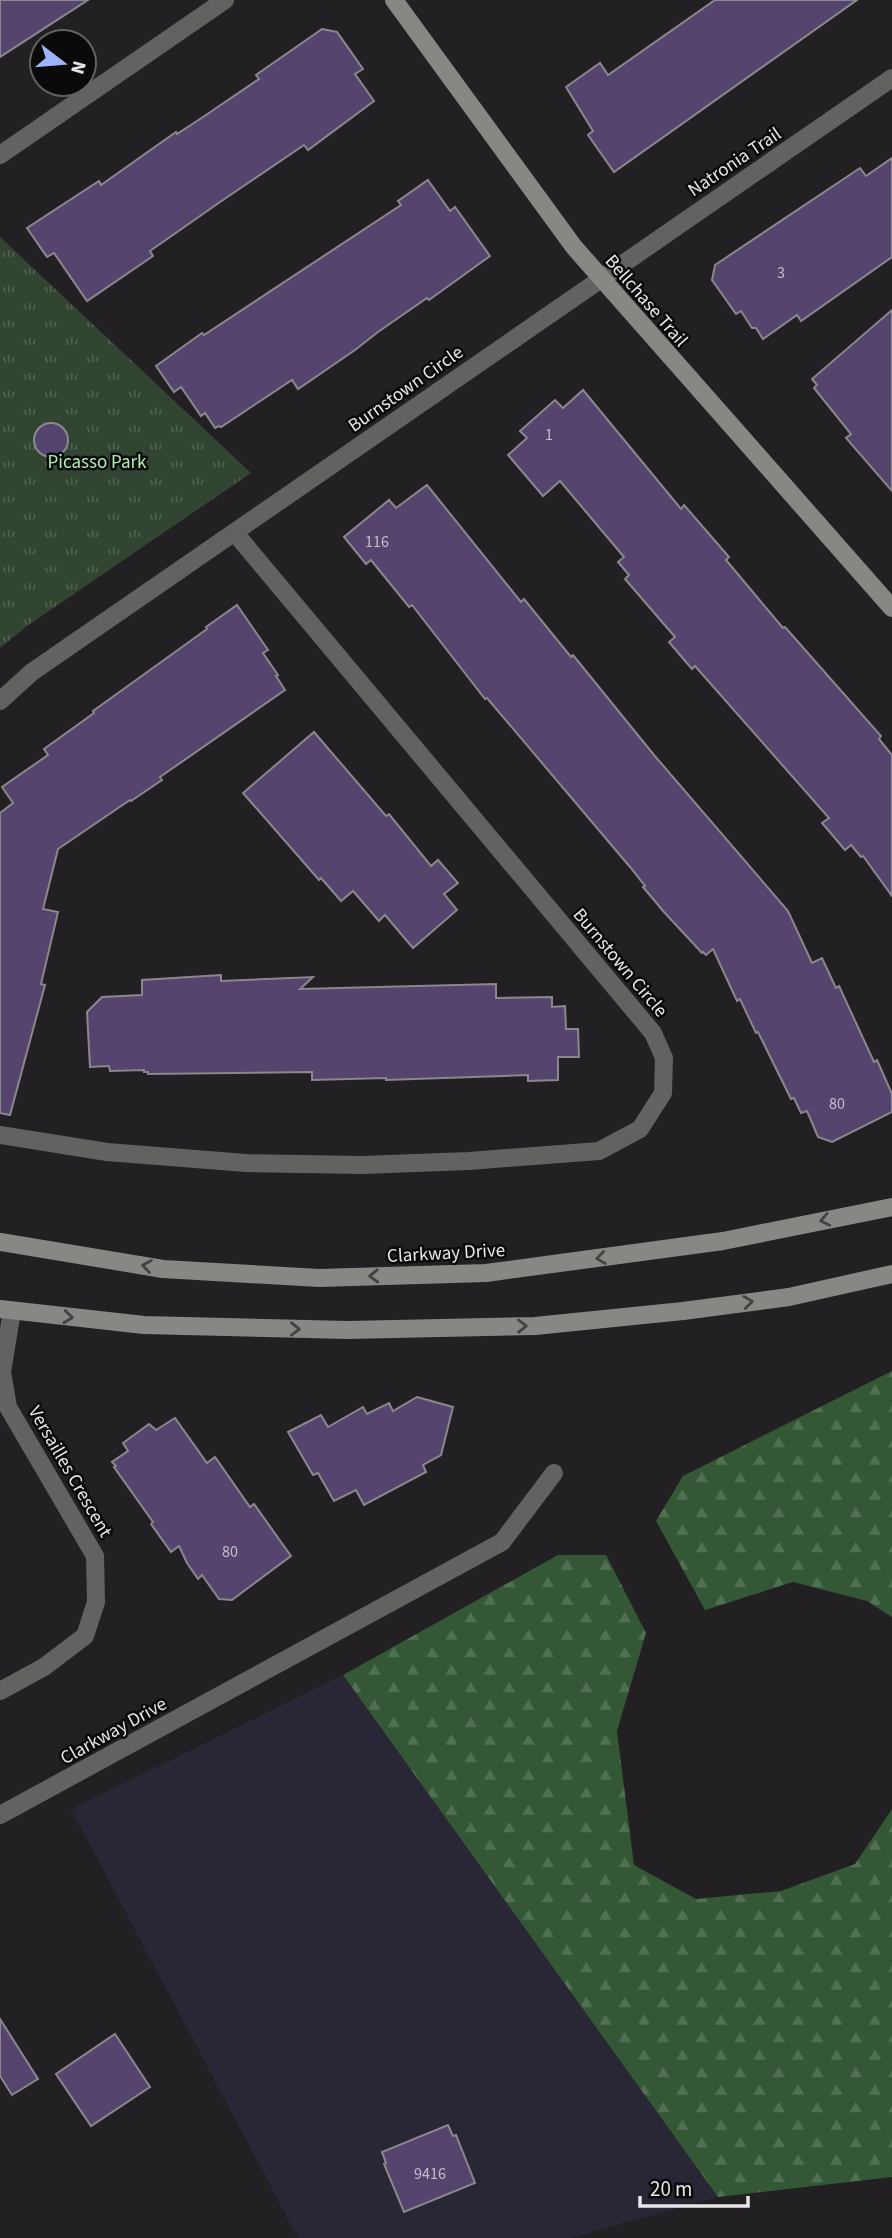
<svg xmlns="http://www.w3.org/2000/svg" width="892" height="2238" font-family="'Source Sans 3',sans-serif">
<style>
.industrial{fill:#292636}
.forest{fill:url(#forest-firs)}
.park{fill:url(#park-tufts)}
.building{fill:#55456e;stroke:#8a888c;stroke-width:2}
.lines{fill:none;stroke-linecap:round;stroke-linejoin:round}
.street{stroke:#626260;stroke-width:18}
.secondary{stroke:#888784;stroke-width:18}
.oneway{stroke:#434241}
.labels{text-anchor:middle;stroke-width:5;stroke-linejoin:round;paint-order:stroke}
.number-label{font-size:16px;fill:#c3beca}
.street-label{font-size:19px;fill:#e8e6e8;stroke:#0b0a0b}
.park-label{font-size:19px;fill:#b0edb3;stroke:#0b0a0b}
</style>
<defs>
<pattern id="forest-firs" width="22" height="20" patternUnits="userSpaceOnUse" patternTransform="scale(1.75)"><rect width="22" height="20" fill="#345836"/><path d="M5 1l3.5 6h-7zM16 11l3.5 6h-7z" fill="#517053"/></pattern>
<pattern id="park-tufts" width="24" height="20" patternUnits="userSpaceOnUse" patternTransform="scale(1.75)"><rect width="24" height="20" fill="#314532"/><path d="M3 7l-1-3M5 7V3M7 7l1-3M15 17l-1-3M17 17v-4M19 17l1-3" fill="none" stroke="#4f6050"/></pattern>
</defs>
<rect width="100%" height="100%" fill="#222023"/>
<path class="industrial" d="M 343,1675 L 718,2197 L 570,2238 L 298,2238 L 71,1809 Z"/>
<g class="forest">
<path d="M 892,1371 L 892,1617 L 867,1601 L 793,1582 L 705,1610 L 656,1521 L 683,1476 Z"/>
<path d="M 558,1555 L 606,1555 L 646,1633 L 617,1731 L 634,1865 L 696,1899 L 781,1891 L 855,1864 L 892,1809 L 892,2177 L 718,2197 L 343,1675 Z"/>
</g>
<path class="park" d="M 0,237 L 251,473 L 27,626 L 0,648 Z"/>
<g class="building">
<path d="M 0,0 L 88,0 L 0,57 Z"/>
<path d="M 715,0 L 857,0 L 614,172 L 588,135 L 593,131 L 566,87 L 600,63 L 608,75 Z"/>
<path d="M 322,29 L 337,32 L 363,69 L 355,74 L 374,101 L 308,150 L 304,145 L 223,200 L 150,251 L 153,256 L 87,301 L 54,253 L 47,257 L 27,228 L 99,181 L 101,185 L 176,132 L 177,134 L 203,117 L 259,79 L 256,75 Z"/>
<path d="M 892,158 L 892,257 L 801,321 L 797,315 L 763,339 L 756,328 L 752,328 L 741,311 L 736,314 L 712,280 L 715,265 L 860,168 L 866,176 Z"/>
<path d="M 428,180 L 450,211 L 455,207 L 490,256 L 429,300 L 427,298 L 378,332 L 355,350 L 298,389 L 292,380 L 221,427 L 219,426 L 215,428 L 205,413 L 201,416 L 181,387 L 174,392 L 156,366 L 202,333 L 204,335 L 401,205 L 398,201 Z"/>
<path d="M 892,310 L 892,491 L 846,438 L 851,434 L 814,388 L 817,385 L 812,379 Z"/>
<path d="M 583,390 L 681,509 L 684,505 L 729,557 L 726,560 L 783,628 L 785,627 L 881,736 L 879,739 L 892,755 L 892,896 L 863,856 L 861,857 L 851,845 L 845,850 L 822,823 L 829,818 L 695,666 L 692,669 L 669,642 L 675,637 L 625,579 L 629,575 L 618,562 L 624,557 L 560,481 L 543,496 L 508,455 L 527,438 L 520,431 L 555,400 L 563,408 Z"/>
<circle cx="51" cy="440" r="17"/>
<path d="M 427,485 L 521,602 L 524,599 L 571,657 L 573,655 L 654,755 L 788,911 L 812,963 L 822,958 L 836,988 L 839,986 L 874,1062 L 877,1060 L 892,1094 L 892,1112 L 832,1142 L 818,1137 L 807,1111 L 801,1113 L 794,1098 L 791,1099 L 758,1032 L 756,1033 L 740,999 L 737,1001 L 713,949 L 706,955 L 703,952 L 702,953 L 664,912 L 643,887 L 645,886 L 630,867 L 487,698 L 485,699 L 412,605 L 409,607 L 371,560 L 366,564 L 344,537 L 389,500 L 396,508 Z"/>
<path d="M 237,605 L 268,650 L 263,653 L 278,675 L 276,676 L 285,690 L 160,777 L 162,780 L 131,801 L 130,800 L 58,849 L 43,909 L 58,912 L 41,984 L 45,985 L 10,1115 L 0,1113 L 0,813 L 13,803 L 2,787 L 48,755 L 44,749 L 94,713 L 93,711 L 207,629 L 206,627 Z"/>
<path d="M 314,732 L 386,816 L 389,814 L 431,866 L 438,860 L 458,883 L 444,894 L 457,910 L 413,948 L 385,915 L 379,921 L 353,891 L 341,901 L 321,878 L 319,880 L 243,793 Z"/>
<path d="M 221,975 L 221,981 L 313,977 L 300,989 L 496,984 L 496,998 L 552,997 L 552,1007 L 565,1006 L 566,1029 L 578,1029 L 579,1057 L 558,1057 L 558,1080 L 528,1081 L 528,1075 L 386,1080 L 386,1078 L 312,1080 L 312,1072 L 148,1074 L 148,1072 L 144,1072 L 144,1070 L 110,1071 L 109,1066 L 90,1067 L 87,1012 L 102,997 L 142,995 L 142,980 Z"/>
<path d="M 417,1397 L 453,1407 L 441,1455 L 423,1465 L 426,1472 L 364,1505 L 356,1490 L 334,1501 L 318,1473 L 313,1475 L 288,1432 L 321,1415 L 328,1427 L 363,1407 L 367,1414 L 389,1403 L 393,1411 Z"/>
<path d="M 175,1418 L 207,1463 L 215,1457 L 250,1507 L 254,1504 L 291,1556 L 232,1600 L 219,1599 L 202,1575 L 198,1579 L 187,1563 L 179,1546 L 171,1552 L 151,1524 L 153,1522 L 114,1467 L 116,1466 L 112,1462 L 128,1451 L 123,1443 L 149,1424 L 156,1430 Z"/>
<path d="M 0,2019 L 38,2079 L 12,2095 L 0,2076 Z"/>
<path d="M 115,2034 L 150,2087 L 91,2126 L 56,2074 Z"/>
<path d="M 448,2125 L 453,2136 L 456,2135 L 475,2183 L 404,2212 L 384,2164 L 386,2163 L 382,2152 Z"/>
</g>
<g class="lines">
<g class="street">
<path d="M 0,155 L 225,0"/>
<path d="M 0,701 L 32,672 L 892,78"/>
<path d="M 0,1135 L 107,1152 L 246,1163 L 362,1165 L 469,1161 L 599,1151 L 640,1129 L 663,1093 L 664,1058 L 653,1033 L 235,533"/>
<path d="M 0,1691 L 44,1667 L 85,1636 L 96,1602 L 95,1556 L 8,1407 L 2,1372 L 12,1311"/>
<path d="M 0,1815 L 502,1542 L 554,1473"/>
</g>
<g class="secondary">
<path d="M 394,0 L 574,247 L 892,608"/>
<path d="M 0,1242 L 163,1269 L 319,1278 L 486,1273 L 723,1241 L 892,1207"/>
<path d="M 0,1309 L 144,1325 L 348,1330 L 535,1326 L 683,1311 L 789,1297 L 892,1274"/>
</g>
</g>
<defs><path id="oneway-chevron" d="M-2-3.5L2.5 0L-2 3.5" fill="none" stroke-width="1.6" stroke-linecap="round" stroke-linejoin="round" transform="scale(1.75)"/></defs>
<g class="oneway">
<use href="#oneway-chevron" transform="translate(825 1220) rotate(168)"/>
<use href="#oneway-chevron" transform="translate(601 1258) rotate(172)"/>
<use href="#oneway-chevron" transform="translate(147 1266) rotate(-171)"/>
<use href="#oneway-chevron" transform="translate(374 1276) rotate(178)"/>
<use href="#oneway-chevron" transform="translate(748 1302) rotate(-7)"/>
<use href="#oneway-chevron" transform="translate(68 1317) rotate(6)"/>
<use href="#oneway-chevron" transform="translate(522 1326) rotate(-1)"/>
<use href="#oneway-chevron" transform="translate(295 1329) rotate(1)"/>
</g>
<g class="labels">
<g class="number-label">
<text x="781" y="278">3</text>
<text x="549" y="440">1</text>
<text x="377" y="547">116</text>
<text x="837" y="1109">80</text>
<text x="230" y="1557">80</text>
<text x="430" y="2179">9416</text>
</g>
<g class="street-label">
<text transform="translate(734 161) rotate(-34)" y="7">Natronia Trail</text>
<text transform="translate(647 300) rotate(49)" y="7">Bellchase Trail</text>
<text transform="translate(405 388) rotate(-35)" y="7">Burnstown Circle</text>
<text transform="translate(621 962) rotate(50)" y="7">Burnstown Circle</text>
<text transform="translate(446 1252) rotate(-3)" y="7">Clarkway Drive</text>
<text transform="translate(71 1471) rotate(60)" y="7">Versailles Crescent</text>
<text transform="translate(113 1730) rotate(-29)" y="7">Clarkway Drive</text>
</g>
<g class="park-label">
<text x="97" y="468">Picasso Park</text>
</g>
</g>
<g transform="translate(63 63) rotate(106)"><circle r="33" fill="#0b0a0b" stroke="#636263" stroke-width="2"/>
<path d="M0-5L12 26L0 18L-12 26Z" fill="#9db4fd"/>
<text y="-10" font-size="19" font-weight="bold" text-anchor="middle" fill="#e8e6e8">N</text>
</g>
<path d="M640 2196v10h108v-10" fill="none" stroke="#e8e6e8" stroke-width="3.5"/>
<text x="650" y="2196" font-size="21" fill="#e8e6e8" stroke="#0b0a0b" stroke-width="5" paint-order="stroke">20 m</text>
</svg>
